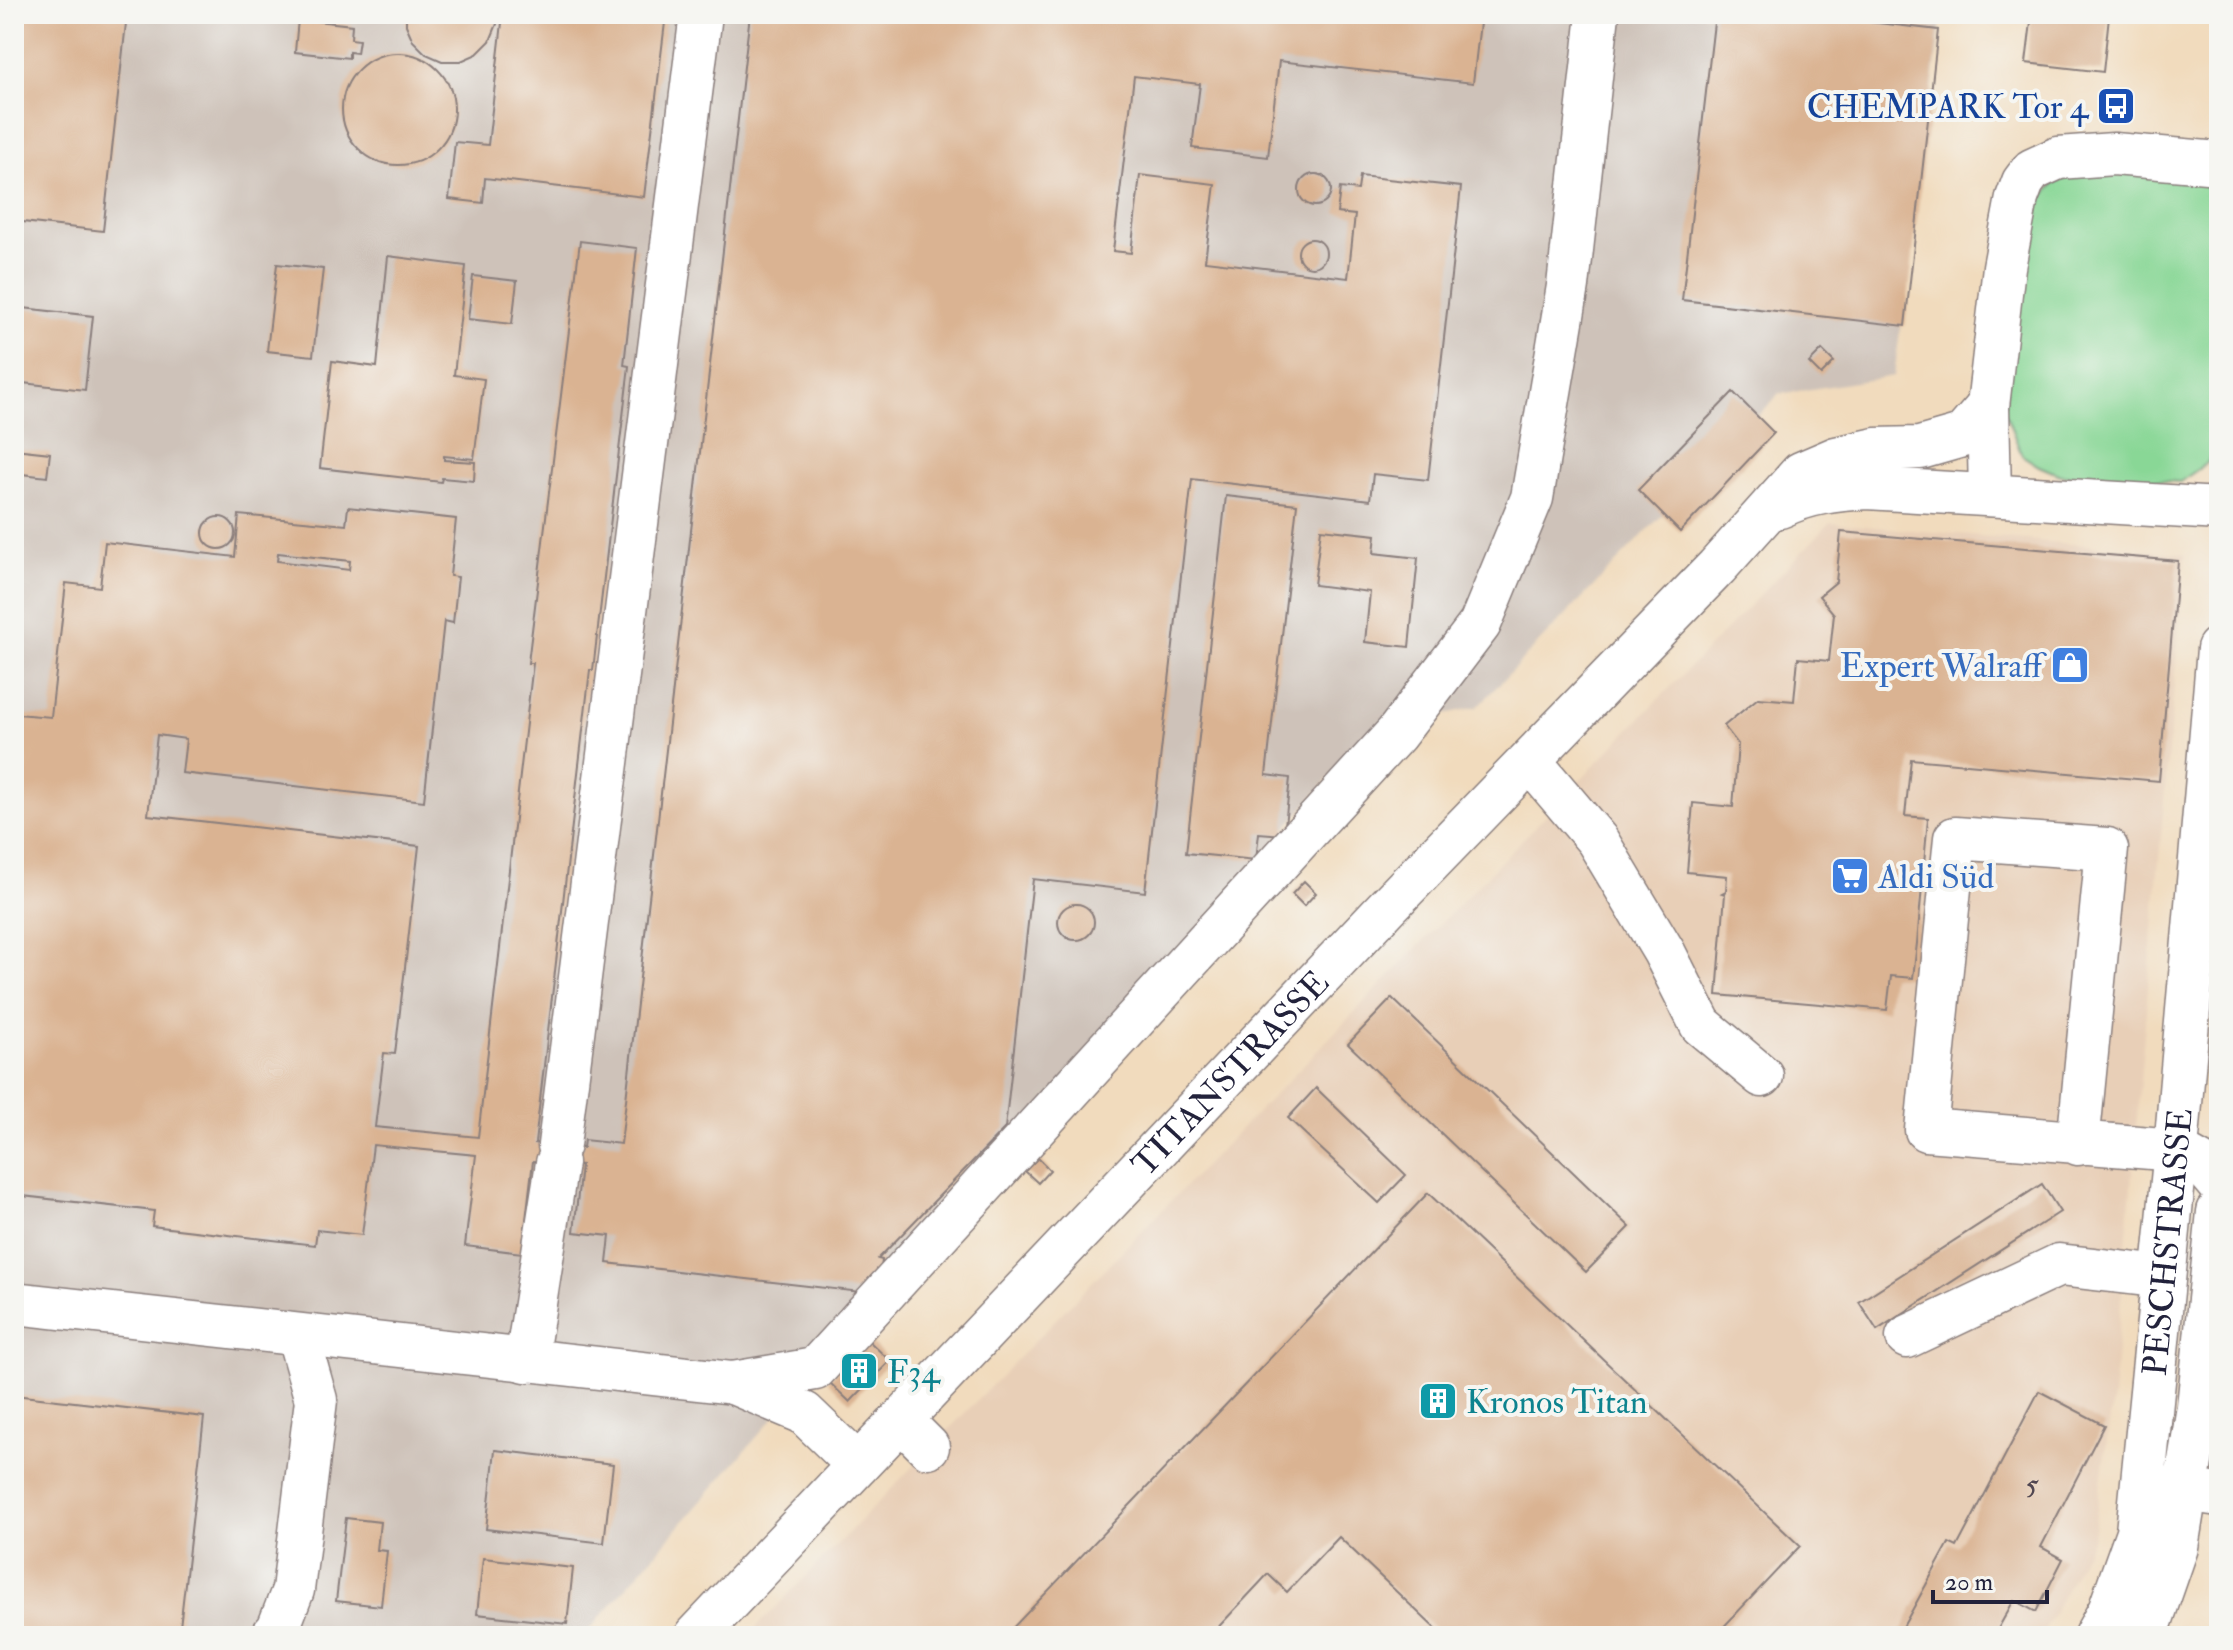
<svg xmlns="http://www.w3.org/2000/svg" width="2233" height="1650" font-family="'IM FELL Double Pica',serif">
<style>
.built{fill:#e8cfb7}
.industrial{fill:#cec2b9}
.green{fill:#89d796;stroke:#567c68;stroke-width:2}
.building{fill:#dab392;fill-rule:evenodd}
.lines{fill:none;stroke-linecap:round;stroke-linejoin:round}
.minor-casing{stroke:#8a7e7c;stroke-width:45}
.major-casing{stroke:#8a7e7c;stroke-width:47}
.minor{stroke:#fff;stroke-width:42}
.major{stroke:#fff;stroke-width:44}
.labels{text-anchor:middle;stroke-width:8;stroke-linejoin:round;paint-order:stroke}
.number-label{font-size:30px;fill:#504651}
.transit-label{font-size:34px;fill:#164399;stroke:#f6f6f2;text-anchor:end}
.shop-label{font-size:34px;fill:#366cbe;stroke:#f6f6f2;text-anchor:end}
.street-label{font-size:34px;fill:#22223b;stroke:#f6f6f2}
.culture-label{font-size:34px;fill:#0d838f;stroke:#f6f6f2;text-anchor:start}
</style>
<rect width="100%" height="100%" fill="#f6f6f2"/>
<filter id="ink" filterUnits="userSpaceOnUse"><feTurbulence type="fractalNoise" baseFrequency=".0125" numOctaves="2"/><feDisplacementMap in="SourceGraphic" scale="16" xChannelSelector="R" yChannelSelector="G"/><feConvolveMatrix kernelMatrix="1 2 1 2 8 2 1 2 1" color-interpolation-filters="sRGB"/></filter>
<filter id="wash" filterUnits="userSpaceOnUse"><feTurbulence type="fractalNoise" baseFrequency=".006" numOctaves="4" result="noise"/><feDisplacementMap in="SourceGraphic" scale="32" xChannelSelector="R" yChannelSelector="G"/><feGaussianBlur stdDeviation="1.8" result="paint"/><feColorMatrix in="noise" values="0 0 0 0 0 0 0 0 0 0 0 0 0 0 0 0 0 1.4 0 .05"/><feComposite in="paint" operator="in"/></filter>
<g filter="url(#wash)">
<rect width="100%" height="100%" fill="#f1dbbd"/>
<path class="built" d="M 1830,523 L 2185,554 L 2113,1397 L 2093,1537 L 2042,1636 L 748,1636 Z"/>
<path class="industrial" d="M 14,14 L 1942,14 L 1894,376 L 1779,394 L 1477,707 L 1370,731 L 584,1636 L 14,1636 Z"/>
<path class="green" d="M 2085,167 L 2201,176 L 2219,185 L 2217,441 L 2208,462 L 2180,482 L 2060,475 L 2039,466 L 2022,455 L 2004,410 L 2024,243 L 2039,201 L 2053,185 Z"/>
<g id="blocks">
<g class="building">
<path d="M 14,14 L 127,14 L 103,231 L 14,221 Z"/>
<path d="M 406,14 L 497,14 L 497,24 L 490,41 L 477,54 L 461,61 L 442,61 L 426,54 L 413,41 L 406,25 Z"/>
<path d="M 503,14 L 666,14 L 644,197 L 485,178 L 483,203 L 449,199 L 455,142 L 488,145 Z"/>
<path d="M 750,14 L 1481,14 L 1473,83 L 1279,61 L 1268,157 L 1192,148 L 1200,84 L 1134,76 L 1113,251 L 1131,253 L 1140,175 L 1215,184 L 1205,261 L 1348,278 L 1355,215 L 1337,213 L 1340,188 L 1358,190 L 1360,176 L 1461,187 L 1428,480 L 1373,474 L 1370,500 L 1192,479 L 1145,892 L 1033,879 L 1005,1128 L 878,1259 L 882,1260 L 878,1294 L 607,1263 L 610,1236 L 574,1232 L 581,1165 L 533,1161 L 522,1253 L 465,1246 L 476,1155 L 373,1145 L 362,1235 L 317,1230 L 315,1245 L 152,1226 L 154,1211 L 14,1195 L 14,736 L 17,714 L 51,717 L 66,583 L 100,587 L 105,542 L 235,557 L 239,515 L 346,525 L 348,507 L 456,519 L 450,576 L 458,577 L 453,623 L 444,621 L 424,801 L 182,773 L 186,739 L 157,735 L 148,815 L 419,846 L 395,1054 L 384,1053 L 375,1127 L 478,1137 L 533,663 L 528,663 L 580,241 L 637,248 L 624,365 L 629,366 L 593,670 L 590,670 L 535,1143 L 583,1148 L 584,1140 L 621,1144 ZM 278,553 L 350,561 L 349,570 L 277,561 Z"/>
<path d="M 1715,14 L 1801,14 L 1938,30 L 1905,326 L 1682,300 Z"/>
<path d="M 2032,14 L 2109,16 L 2103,72 L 2026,63 Z"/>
<path d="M 298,19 L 352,25 L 351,39 L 359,40 L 357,53 L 349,52 L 349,58 L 295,52 Z"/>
<circle cx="398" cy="109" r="56"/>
<circle cx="1315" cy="190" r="16"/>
<circle cx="1312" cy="253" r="14"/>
<path d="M 388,256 L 466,266 L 454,375 L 484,379 L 474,459 L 444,456 L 444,460 L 475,462 L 474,481 L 442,478 L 441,482 L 320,468 L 332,361 L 377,367 Z"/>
<path d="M 277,264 L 323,269 L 313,356 L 267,351 Z"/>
<path d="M 473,276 L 517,281 L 512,324 L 468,319 Z"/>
<path d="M 14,307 L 93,316 L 85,390 L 14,382 Z"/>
<path d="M 1822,350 L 1834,362 L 1821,375 L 1809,363 Z"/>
<path d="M 1733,392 L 1774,433 L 1680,532 L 1638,490 Z"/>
<path d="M 14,449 L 50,453 L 47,477 L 14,473 Z"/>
<path d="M 1226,496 L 1297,504 L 1266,775 L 1290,778 L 1284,835 L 1259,833 L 1256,860 L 1186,853 Z"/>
<circle cx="219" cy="533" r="16"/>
<path d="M 1321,529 L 1376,535 L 1374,553 L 1418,558 L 1409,647 L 1365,642 L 1370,592 L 1314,585 Z"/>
<path d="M 1841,532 L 2178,561 L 2159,781 L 1911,759 L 1905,816 L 1928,818 L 1917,943 L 1913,978 L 1891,976 L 1887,1010 L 1717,995 L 1725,894 L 1722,893 L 1726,891 L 1727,876 L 1687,872 L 1693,803 L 1733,807 L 1738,744 L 1724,726 L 1758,698 L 1794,701 L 1798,658 L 1829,661 L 1834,614 L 1819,596 L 1836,582 Z"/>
<path d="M 1304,881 L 1316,893 L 1304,906 L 1292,894 Z"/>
<circle cx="1076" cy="922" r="18"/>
<path d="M 1392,998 L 1630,1227 L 1586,1272 L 1348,1044 Z"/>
<path d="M 1316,1088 L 1406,1175 L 1379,1203 L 1288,1118 Z"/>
<path d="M 1038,1158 L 1050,1170 L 1038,1183 L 1025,1171 Z"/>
<path d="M 2042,1184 L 2060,1212 L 1877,1330 L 1859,1302 Z"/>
<path d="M 1428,1193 L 1800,1546 L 1715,1636 L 1443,1636 L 1339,1537 L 1287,1592 L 1268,1574 L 1210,1636 L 1005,1636 Z"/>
<path d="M 868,1340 L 890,1361 L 850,1402 L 828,1381 Z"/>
<path d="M 2039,1391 L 2104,1425 L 2041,1547 L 2063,1559 L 2036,1612 L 2014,1600 L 1994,1636 L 1898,1636 L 1949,1543 L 1957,1547 Z"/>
<path d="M 14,1395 L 204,1417 L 179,1636 L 14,1636 Z"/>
<path d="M 495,1450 L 613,1464 L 604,1543 L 486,1529 Z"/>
<path d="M 346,1518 L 380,1522 L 377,1550 L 387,1551 L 381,1606 L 336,1601 Z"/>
<path d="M 483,1558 L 573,1568 L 567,1624 L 477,1614 Z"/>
</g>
</g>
</g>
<g filter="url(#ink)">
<use href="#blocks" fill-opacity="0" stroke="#8a7e7c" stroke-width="2"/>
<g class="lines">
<defs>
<g id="minor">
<path d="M 1990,495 L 1988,406 L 2004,267 L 2017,198 L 2023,182 L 2032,170 L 2058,158 L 2114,154 L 2219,163"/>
<path d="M 1780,507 C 1808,493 1836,490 1867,488 L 2219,509"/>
<path d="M 1530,761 L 1597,840 L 1664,952 L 1701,1025 L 1762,1076"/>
<path d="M 2078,1144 L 2107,849 L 1955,838 L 1926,1130 L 2176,1150 L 2203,1165 L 2219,1184"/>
<path d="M 559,1145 L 701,14"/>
<path d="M 14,1303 L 733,1383 L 815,1369 L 1396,734 L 1480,624 L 1532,498 L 1568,286 L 1598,14"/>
<path d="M 1907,1337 L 2059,1265 L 2164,1277"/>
<path d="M 526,1361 L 557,1163"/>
<path d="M 733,1383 L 804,1413 L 858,1465"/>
<path d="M 901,1420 L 928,1447"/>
<path d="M 2149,1485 L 2219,1495"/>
<path d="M 272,1636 L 278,1629 L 293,1590 L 316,1400 L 298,1336"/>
<path id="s1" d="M 696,1636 L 1389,905 L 1717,567 L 1801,473 L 1836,458 L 1876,449 L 1920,448 L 1962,436 L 1988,406"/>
</g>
<g id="major">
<path id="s2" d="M 2096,1636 L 2110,1611 L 2138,1532 L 2176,1150 L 2219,649"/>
<path d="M 2142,1636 L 2151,1619 L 2176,1547 L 2199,1407 L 2219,1212"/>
</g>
</defs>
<use href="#minor" class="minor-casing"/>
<use href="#major" class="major-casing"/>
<use href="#minor" class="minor"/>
<use href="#major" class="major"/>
</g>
</g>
<defs>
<symbol id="bus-square" viewBox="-11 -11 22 22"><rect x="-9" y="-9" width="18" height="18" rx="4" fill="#1a4fb4" stroke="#f6f6f2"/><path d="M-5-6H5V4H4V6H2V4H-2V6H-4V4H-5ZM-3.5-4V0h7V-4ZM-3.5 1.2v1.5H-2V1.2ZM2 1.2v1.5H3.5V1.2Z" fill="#fff"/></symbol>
<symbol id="shop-square" viewBox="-11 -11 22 22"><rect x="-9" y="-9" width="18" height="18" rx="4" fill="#3f7fe0" stroke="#f6f6f2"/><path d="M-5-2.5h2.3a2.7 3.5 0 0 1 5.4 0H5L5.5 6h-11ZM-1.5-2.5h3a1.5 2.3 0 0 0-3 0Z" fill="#fff"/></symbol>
<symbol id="supermarket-square" viewBox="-11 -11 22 22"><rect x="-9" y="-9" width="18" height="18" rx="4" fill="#3f7fe0" stroke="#f6f6f2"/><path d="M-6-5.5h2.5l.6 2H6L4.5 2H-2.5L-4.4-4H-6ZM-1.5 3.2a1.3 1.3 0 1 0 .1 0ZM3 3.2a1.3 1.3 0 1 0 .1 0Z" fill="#fff"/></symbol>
<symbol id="building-square" viewBox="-11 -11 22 22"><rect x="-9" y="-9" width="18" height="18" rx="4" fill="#0f9aa8" stroke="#f6f6f2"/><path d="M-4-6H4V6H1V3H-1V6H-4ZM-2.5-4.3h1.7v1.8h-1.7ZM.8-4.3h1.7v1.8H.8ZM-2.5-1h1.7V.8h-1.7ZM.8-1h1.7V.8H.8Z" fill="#fff"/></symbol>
</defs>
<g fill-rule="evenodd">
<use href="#bus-square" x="2094" y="84" width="44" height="44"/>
<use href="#shop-square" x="2048" y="643" width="44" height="44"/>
<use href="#supermarket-square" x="1828" y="854" width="44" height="44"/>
<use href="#building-square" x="837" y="1349" width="44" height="44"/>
<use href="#building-square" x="1416" y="1379" width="44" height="44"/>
</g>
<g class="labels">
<g class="number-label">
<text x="2032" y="1494">5</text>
</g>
<g class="transit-label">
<text x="2088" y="118">CHEMPARK Tor 4</text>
</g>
<g class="shop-label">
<text x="2042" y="677">Expert Walraff</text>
<text x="1878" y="888" text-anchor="start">Aldi Süd</text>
</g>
<g class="street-label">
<text dy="12" stroke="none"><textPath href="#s1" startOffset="776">TITANSTRASSE</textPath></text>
<text dy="12" stroke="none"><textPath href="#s2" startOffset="404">PESCHSTRASSE</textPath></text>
</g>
<g class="culture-label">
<text x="887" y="1383">F34</text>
<text x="1466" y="1413">Kronos Titan</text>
</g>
</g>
<rect width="2233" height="1650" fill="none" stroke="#f6f6f2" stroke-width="48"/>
<path d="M1933 1590v12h114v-12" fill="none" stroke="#22223b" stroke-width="4"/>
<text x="1945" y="1590" font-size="24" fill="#22223b" stroke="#f6f6f2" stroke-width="6" paint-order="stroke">20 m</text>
</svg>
